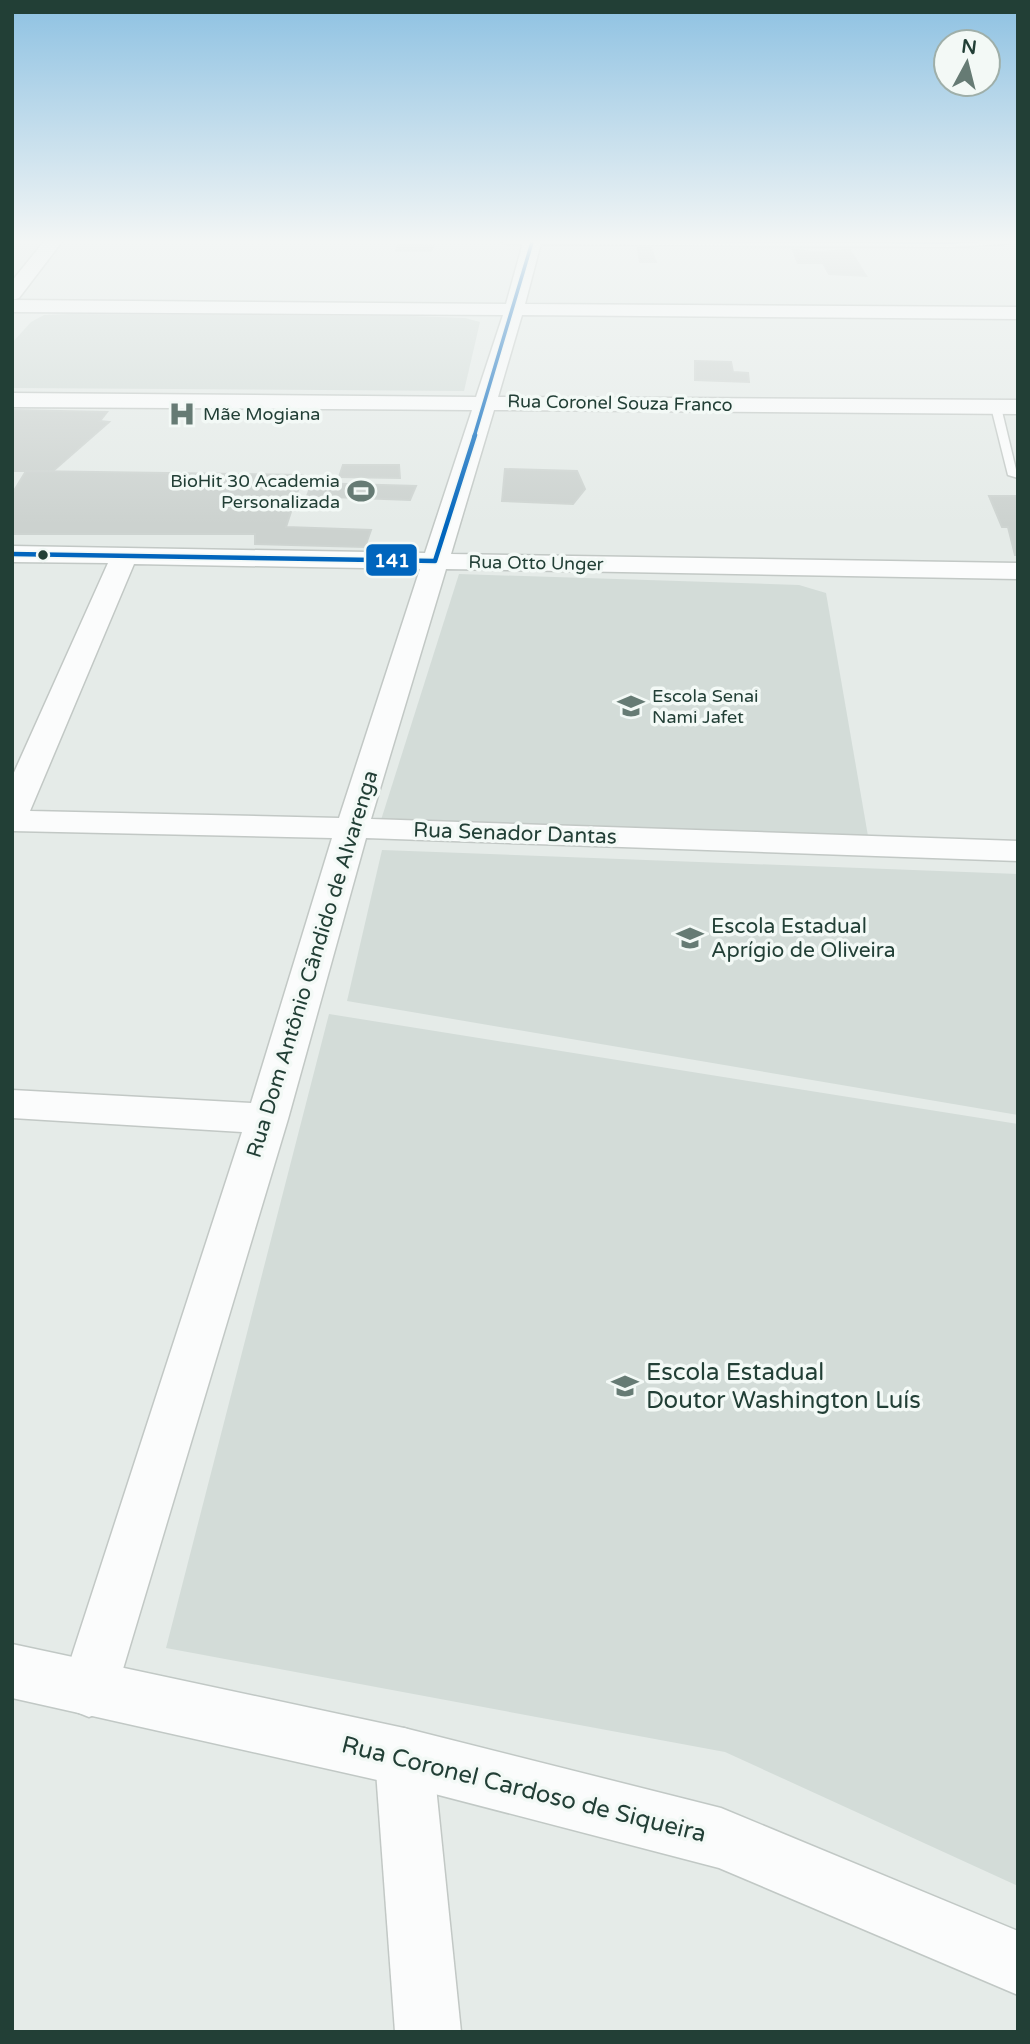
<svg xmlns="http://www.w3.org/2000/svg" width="1030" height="2044" font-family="'Varela Round',sans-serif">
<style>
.built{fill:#d3dcd8}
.building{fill:#ccd2cf;stroke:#ced4d1;stroke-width:2}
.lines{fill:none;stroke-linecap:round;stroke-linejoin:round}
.lane-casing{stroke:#c2c8c5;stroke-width:3}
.street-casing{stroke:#c2c8c5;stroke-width:3}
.secondary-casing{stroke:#c1c8c5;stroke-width:3}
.lane{fill:#fbfcfc;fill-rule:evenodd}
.street{fill:#fbfcfc;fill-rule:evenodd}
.secondary{fill:#fbfcfc;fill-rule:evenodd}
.bus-1-far1-casing{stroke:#f3f9f6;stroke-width:6}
.bus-1-casing{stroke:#f3f9f6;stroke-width:8}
.bus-1-far1{stroke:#0065bd;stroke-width:3.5}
.bus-1{stroke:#0065bd;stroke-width:4.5}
.bus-dot{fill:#223f36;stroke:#f3f9f6;stroke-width:2.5}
.labels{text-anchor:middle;stroke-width:7;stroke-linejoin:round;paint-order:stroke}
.far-street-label{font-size:18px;fill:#223f36;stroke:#f3f9f6}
.far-poi-label{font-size:18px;fill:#223f36;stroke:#f3f9f6;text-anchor:start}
.street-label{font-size:21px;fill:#223f36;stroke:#f3f9f6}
.poi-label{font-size:21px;fill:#223f36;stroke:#f3f9f6;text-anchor:start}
.near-poi-label{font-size:24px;fill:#223f36;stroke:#f3f9f6;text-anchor:start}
.near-street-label{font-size:24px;fill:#223f36;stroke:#f3f9f6}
.line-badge{stroke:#f3f9f6;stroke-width:2.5}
.badge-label{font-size:19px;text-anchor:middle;font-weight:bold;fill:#fff}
</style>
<rect width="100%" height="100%" fill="#e5ebe8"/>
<g class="built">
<path d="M 69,314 L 412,316 L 465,318 L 480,322 L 464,391 L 12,388 L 12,343 L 31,322 L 44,315 Z"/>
<path d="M 459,574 L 799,585 L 826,593 L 868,836 L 381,820 Z"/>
<path d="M 382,850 L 1018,874 L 1018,1115 L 347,1001 Z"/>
<path d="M 329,1014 L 1018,1124 L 1018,1886 L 725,1752 L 166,1648 Z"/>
</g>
<g class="building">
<path d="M 398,245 L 433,246 L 431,251 L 396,251 Z"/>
<path d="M 637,245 L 650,246 L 656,262 L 640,262 Z"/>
<path d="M 793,250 L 817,252 L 822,263 L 798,263 Z"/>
<path d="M 850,250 L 866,276 L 829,274 L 817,252 Z"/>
<path d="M 695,361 L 731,362 L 733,372 L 748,373 L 749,382 L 695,380 Z"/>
<path d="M 12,410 L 107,412 L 100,421 L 109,422 L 53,471 L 12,471 Z"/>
<path d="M 343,465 L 399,465 L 400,478 L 339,477 Z"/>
<path d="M 505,469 L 577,471 L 585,489 L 573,504 L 502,501 Z"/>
<path d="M 26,471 L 303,475 L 286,527 L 371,530 L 365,547 L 255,544 L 255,534 L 12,534 L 12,494 Z"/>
<path d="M 312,483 L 416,486 L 410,500 L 307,496 Z"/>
<path d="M 989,496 L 1018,496 L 1018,555 L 1015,555 L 1008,527 L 1002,527 Z"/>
</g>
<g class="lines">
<defs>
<path id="lane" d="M 996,404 L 1001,407 L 1018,478 L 1008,475 L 991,407 Z"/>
<g id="street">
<path d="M 46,239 L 64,239 L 19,298 L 12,300 L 12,281 Z"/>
<path d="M 524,239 L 542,239 L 525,304 L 1018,307 L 1018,319 L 522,315 L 498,397 L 1018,400 L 1018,414 L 494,410 L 451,554 L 1018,563 L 1018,579 L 446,569 L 371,819 L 1018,841 L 1018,861 L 366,838 L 288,1119 L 117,1689 L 109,1709 L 89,1717 L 69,1709 L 61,1689 L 242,1132 L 12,1118 L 12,1090 L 251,1103 L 332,838 L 12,831 L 12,777 L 108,563 L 12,562 L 12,546 L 425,553 L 472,410 L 12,407 L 12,393 L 476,397 L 503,315 L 12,312 L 12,300 L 506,304 ZM 134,564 L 420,569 L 339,818 L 30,811 Z"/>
<path d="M 404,1728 L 425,1736 L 433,1757 L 461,2032 L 395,2032 L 375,1757 L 383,1736 Z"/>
</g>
<g id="secondary">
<path d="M 497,239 L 1015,239 L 1006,244 L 951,247 L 506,244 Z"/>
<path d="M 12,1644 L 404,1728 L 721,1808 L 1018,1931 L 1018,1995 L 719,1868 L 404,1786 L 12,1698 Z"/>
</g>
</defs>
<use href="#lane" class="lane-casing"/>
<use href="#street" class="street-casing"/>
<use href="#secondary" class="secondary-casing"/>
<use href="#lane" class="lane"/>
<use href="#street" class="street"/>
<use href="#secondary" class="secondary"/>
<defs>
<g id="bus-1-far1">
<path d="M 528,239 L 951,242 L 1003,239"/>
<path d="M 474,437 L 533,239"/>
</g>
<path id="bus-1" d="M 12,554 L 435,561 L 475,435"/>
</defs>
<use href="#bus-1-far1" class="bus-1-far1-casing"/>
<use href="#bus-1" class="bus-1-casing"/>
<use href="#bus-1-far1" class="bus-1-far1"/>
<use href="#bus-1" class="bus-1"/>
</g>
<linearGradient id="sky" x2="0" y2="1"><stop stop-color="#8dc1e2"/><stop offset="0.46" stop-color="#f3f6f5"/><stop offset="1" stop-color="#f3f6f5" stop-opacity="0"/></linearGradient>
<rect width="1030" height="525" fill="url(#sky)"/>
<defs>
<symbol id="hospital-bare" viewBox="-9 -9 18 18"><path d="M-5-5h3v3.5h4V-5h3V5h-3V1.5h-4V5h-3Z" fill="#667b74" stroke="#f3f9f6" stroke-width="2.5" paint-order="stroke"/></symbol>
<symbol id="stadium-bare" viewBox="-9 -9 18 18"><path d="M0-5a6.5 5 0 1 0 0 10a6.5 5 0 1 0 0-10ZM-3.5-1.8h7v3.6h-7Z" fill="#667b74" stroke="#f3f9f6" stroke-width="2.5" paint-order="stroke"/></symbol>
<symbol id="university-bare" viewBox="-9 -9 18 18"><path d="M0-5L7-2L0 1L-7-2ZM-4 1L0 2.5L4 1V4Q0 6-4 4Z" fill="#667b74" stroke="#f3f9f6" stroke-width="2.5" paint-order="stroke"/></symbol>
<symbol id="school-bare" viewBox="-9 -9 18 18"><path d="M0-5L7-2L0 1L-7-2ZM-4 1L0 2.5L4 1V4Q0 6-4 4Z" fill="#667b74" stroke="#f3f9f6" stroke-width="2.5" paint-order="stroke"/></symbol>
</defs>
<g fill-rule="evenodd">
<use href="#hospital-bare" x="163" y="395" width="38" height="38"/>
<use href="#stadium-bare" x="342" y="472" width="38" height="38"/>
<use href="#university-bare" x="612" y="687" width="38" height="38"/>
<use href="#school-bare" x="671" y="919" width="38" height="38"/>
<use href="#school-bare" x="606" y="1367" width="38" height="38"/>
</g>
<circle class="bus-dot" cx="43" cy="555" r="6"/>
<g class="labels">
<g class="far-street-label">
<text transform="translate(620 403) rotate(1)" y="6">Rua Coronel Souza Franco</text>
<text transform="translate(536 563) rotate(1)" y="6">Rua Otto Unger</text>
</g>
<g class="far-poi-label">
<text x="203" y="420">Mãe Mogiana</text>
<text x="340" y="487" text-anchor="end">BioHit 30 Academia<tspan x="340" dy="21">Personalizada</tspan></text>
<text x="652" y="702">Escola Senai<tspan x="652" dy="21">Nami Jafet</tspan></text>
</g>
<g class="street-label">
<text transform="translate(515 833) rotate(2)" y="7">Rua Senador Dantas</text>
<text transform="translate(312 964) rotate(-73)" y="7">Rua Dom Antônio Cândido de Alvarenga</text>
</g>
<g class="poi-label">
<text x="711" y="933">Escola Estadual<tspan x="711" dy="24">Aprígio de Oliveira</tspan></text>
</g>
<g class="near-poi-label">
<text x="646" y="1380">Escola Estadual<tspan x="646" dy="28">Doutor Washington Luís</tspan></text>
</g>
<g class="near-street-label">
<text transform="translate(524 1789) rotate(14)" y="8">Rua Coronel Cardoso de Siqueira</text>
</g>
</g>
<rect class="line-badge" x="365" y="543" width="53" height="34" rx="7" fill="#0065bd"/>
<g class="badge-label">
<text x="392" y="567">141</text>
</g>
<rect width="1030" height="2044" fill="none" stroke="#223f36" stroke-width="28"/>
<g transform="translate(967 63) rotate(7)"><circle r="33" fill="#f3f9f6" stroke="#9fafa9" stroke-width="2"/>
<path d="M0-5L12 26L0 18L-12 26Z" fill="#667b74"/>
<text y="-10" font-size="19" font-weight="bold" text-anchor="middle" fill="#223f36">N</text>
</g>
</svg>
